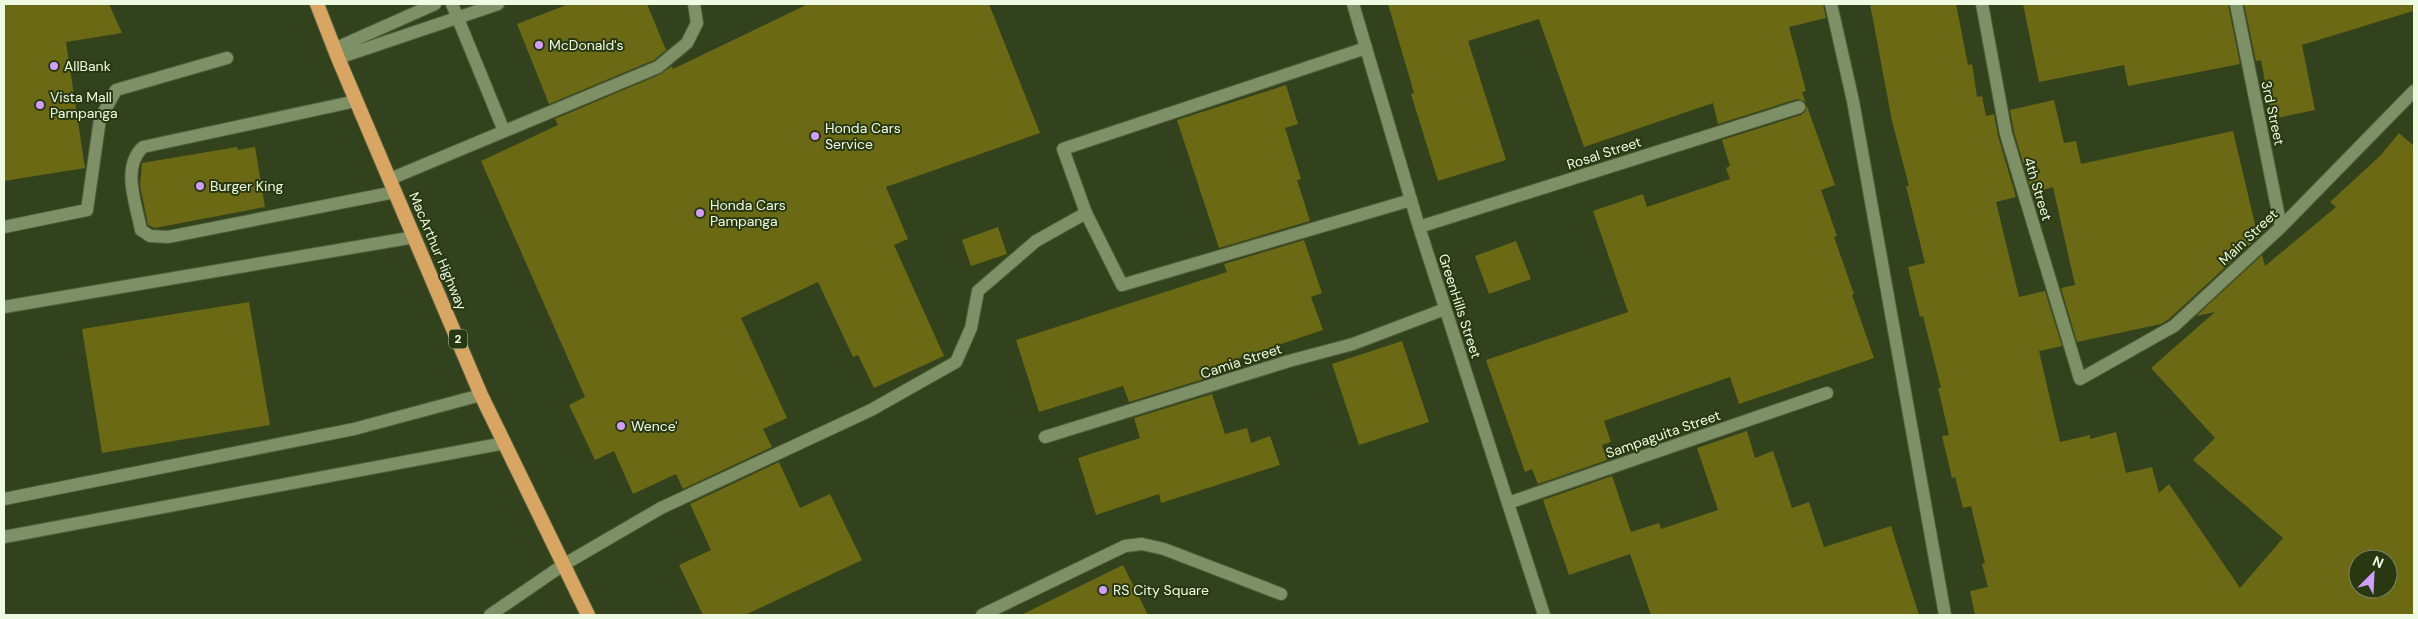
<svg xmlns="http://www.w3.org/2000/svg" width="2418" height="619" font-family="'DM Sans',sans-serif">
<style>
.building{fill:#6b6914;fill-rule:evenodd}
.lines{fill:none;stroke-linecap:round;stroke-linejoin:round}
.service-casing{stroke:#515f3c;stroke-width:14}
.minor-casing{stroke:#515f3c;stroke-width:14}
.trunk-casing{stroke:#515f3c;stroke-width:16}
.service{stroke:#7d9066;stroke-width:12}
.minor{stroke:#7d9066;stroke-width:12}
.trunk{stroke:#d8a662;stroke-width:14}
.poi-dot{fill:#d19dfe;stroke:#283811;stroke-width:2}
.labels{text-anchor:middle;stroke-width:4;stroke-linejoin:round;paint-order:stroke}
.shield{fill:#283811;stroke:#b3c0a4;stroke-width:1}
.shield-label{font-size:12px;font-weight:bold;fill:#effae3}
.poi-label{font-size:14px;fill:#effae3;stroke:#283811;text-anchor:start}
.street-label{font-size:14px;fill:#effae3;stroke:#283811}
</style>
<rect width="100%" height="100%" fill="#32421c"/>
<g class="building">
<path d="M 4,4 L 109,4 L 122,33 L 66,42 L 85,168 L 4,181 Z"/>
<path d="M 569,4 L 647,4 L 666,50 L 654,60 L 549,104 L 517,24 Z"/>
<path d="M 808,4 L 989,4 L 1040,133 L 886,187 L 908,239 L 894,245 L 944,356 L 874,388 L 858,355 L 853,357 L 818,282 L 741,318 L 787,418 L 763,429 L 772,447 L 683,489 L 676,474 L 633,494 L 614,451 L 595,460 L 569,405 L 585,397 L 481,161 L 558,125 L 555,119 L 661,74 L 672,66 L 673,69 Z"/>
<path d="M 1388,4 L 1823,4 L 1826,18 L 1789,27 L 1806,91 L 1802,92 L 1835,185 L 1821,190 L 1837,236 L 1834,237 L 1854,294 L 1852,295 L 1874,358 L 1739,404 L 1730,377 L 1604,421 L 1611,442 L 1602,445 L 1607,460 L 1538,484 L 1532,469 L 1525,472 L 1486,360 L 1628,312 L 1593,211 L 1643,194 L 1647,207 L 1730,179 L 1726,168 L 1730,166 L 1722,140 L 1801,115 L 1805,112 L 1807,105 L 1804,101 L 1797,99 L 1718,124 L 1713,103 L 1584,147 L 1539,19 L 1468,41 L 1506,160 L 1438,181 L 1411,94 L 1414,93 Z"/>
<path d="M 1870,4 L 1956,4 L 1968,65 L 1972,64 L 1977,97 L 1982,96 L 1986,116 L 1994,114 L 1998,136 L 2016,197 L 1996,202 L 2019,297 L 2045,291 L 2062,346 L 2039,351 L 2060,442 L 2090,435 L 2090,439 L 2116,432 L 2126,473 L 2152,467 L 2159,493 L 2169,484 L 2240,588 L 2283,538 L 2193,460 L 2215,438 L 2151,368 L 2215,312 L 2196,316 L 2262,255 L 2265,266 L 2336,207 L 2330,202 L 2381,155 L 2399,133 L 2414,146 L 2414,615 L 1975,615 L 1970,591 L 1988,587 L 1982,564 L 1985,563 L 1971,506 L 1963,508 L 1955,477 L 1952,478 L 1942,436 L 1949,435 L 1938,388 L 1941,388 L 1923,316 L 1920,317 L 1908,267 L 1925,263 L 1906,186 L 1909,186 L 1892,121 ZM 2358,559 L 2388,559 L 2388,589 L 2358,589 Z"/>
<path d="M 2023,4 L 2228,4 L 2240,64 L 2128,86 L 2124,65 L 2039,82 Z"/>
<path d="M 2244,4 L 2412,4 L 2413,11 L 2302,45 L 2315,110 L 2272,119 L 2261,60 L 2256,61 Z"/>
<path d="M 1286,85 L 1298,124 L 1285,128 L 1301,179 L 1297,180 L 1310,221 L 1219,248 L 1177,120 Z"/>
<path d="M 2054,100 L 2064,143 L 2076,141 L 2081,164 L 2233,131 L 2258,237 L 2169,319 L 2161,324 L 2077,342 L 2061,288 L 2075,285 L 2053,187 L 2032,193 L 2014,132 L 2010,110 Z"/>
<path d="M 237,147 L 238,150 L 255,147 L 265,207 L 155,228 L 148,225 L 140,185 L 142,163 Z"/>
<path d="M 998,227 L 1007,254 L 971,266 L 962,240 Z"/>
<path d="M 1304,240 L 1322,293 L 1311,297 L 1323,330 L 1204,370 L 1207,378 L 1129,402 L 1123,386 L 1039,412 L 1016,340 L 1227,272 L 1224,264 Z"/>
<path d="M 1516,241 L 1531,279 L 1489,294 L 1475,256 Z"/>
<path d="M 249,302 L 270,425 L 102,453 L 82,329 Z"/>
<path d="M 1402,341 L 1429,422 L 1359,445 L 1332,364 Z"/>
<path d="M 1212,394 L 1225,434 L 1247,428 L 1251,443 L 1270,436 L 1280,465 L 1161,503 L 1159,494 L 1096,515 L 1078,458 L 1140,438 L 1134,418 Z"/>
<path d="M 1747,431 L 1755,458 L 1773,451 L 1792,508 L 1809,502 L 1824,547 L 1891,526 L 1919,615 L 1651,615 L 1630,554 L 1569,575 L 1543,500 L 1612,476 L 1631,532 L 1659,523 L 1661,529 L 1718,510 L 1697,448 Z"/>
<path d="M 779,462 L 800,508 L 830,494 L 862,560 L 745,615 L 703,615 L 679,565 L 711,550 L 690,504 Z"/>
<path d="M 1123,565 L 1148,615 L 1021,615 Z"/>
</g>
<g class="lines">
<defs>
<g id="service">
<path d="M 452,4 L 504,131"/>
<path d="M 334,49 L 435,4"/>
<path d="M 338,58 L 498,4"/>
<path d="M 356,101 L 143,147 C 121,167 136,204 141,230 L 150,236 L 168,237 L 395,192"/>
<path d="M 390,179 L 658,67 L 687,43 L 697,23 L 694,4"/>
<path d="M 1086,213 L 1063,149 L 1366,48"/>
<path d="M 4,227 L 87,210 L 100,119 L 116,90 L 227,58"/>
<path d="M 490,615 L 563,565 L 661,508 L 871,410 L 956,362 L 971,328 L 978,291 L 1036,241 L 1086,213 L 1122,285 L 1411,200"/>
<path d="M 982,615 L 1125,546 L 1142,544 L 1164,549 L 1281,594"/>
</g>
<g id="minor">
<path d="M 1353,4 L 1419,227 L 1544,615"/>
<path d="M 1831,4 L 1853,101 L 1945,615"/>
<path d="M 1982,4 L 2006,134 L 2080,379 L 2174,326 L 2281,227 L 2414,91"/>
<path d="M 2236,4 L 2281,227"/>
<path d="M 1419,227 L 1799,107"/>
<path d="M 4,307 L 415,237"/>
<path d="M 1045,437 L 1289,361 L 1353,344 L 1445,309"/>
<path d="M 4,499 L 354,429 L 481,395"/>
<path d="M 1508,503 L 1827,393"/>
<path d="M 4,537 L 505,443"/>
</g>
<path id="trunk" d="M 317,4 L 338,58 L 481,395 L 588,615"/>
</defs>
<use href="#service" class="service-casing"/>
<use href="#minor" class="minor-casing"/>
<use href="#trunk" class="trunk-casing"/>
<use href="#service" class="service"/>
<use href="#minor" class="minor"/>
<use href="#trunk" class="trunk"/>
</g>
<g class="poi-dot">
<circle cx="539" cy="45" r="5"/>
<circle cx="54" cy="66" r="5"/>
<circle cx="40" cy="105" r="5"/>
<circle cx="815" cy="136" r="5"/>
<circle cx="200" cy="186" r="5"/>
<circle cx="700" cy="213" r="5"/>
<circle cx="621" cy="426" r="5"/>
<circle cx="1103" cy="590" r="5"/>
</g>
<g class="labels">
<rect class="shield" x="449" y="329.5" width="18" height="19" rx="4"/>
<g class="shield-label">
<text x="458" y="343">2</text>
</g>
<g class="poi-label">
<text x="549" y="50">McDonald's</text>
<text x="64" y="71">AllBank</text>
<text x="50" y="102">Vista Mall<tspan x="50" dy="16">Pampanga</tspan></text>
<text x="825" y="133">Honda Cars<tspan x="825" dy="16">Service</tspan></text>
<text x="210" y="191">Burger King</text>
<text x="710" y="210">Honda Cars<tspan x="710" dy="16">Pampanga</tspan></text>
<text x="631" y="431">Wence'</text>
<text x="1113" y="595">RS City Square</text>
</g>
<g class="street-label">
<text transform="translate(2273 113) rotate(78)" y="5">3rd Street</text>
<text transform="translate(1604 153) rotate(-18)" y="5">Rosal Street</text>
<text transform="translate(2038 189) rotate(73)" y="5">4th Street</text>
<text transform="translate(2248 237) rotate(-43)" y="5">Main Street</text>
<text transform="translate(438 251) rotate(67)" y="5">MacArthur Highway</text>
<text transform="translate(1460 306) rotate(72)" y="5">GreenHills Street</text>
<text transform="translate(1241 361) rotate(-18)" y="5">Camia Street</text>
<text transform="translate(1663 434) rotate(-19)" y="5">Sampaguita Street</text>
</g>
</g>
<rect width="2418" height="619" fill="none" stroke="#effae3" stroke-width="10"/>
<g transform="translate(2373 574) rotate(24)"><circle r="24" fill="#283811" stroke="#788665"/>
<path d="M0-4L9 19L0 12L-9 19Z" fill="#d19dfe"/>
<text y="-8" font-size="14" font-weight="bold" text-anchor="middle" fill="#effae3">N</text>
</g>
</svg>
